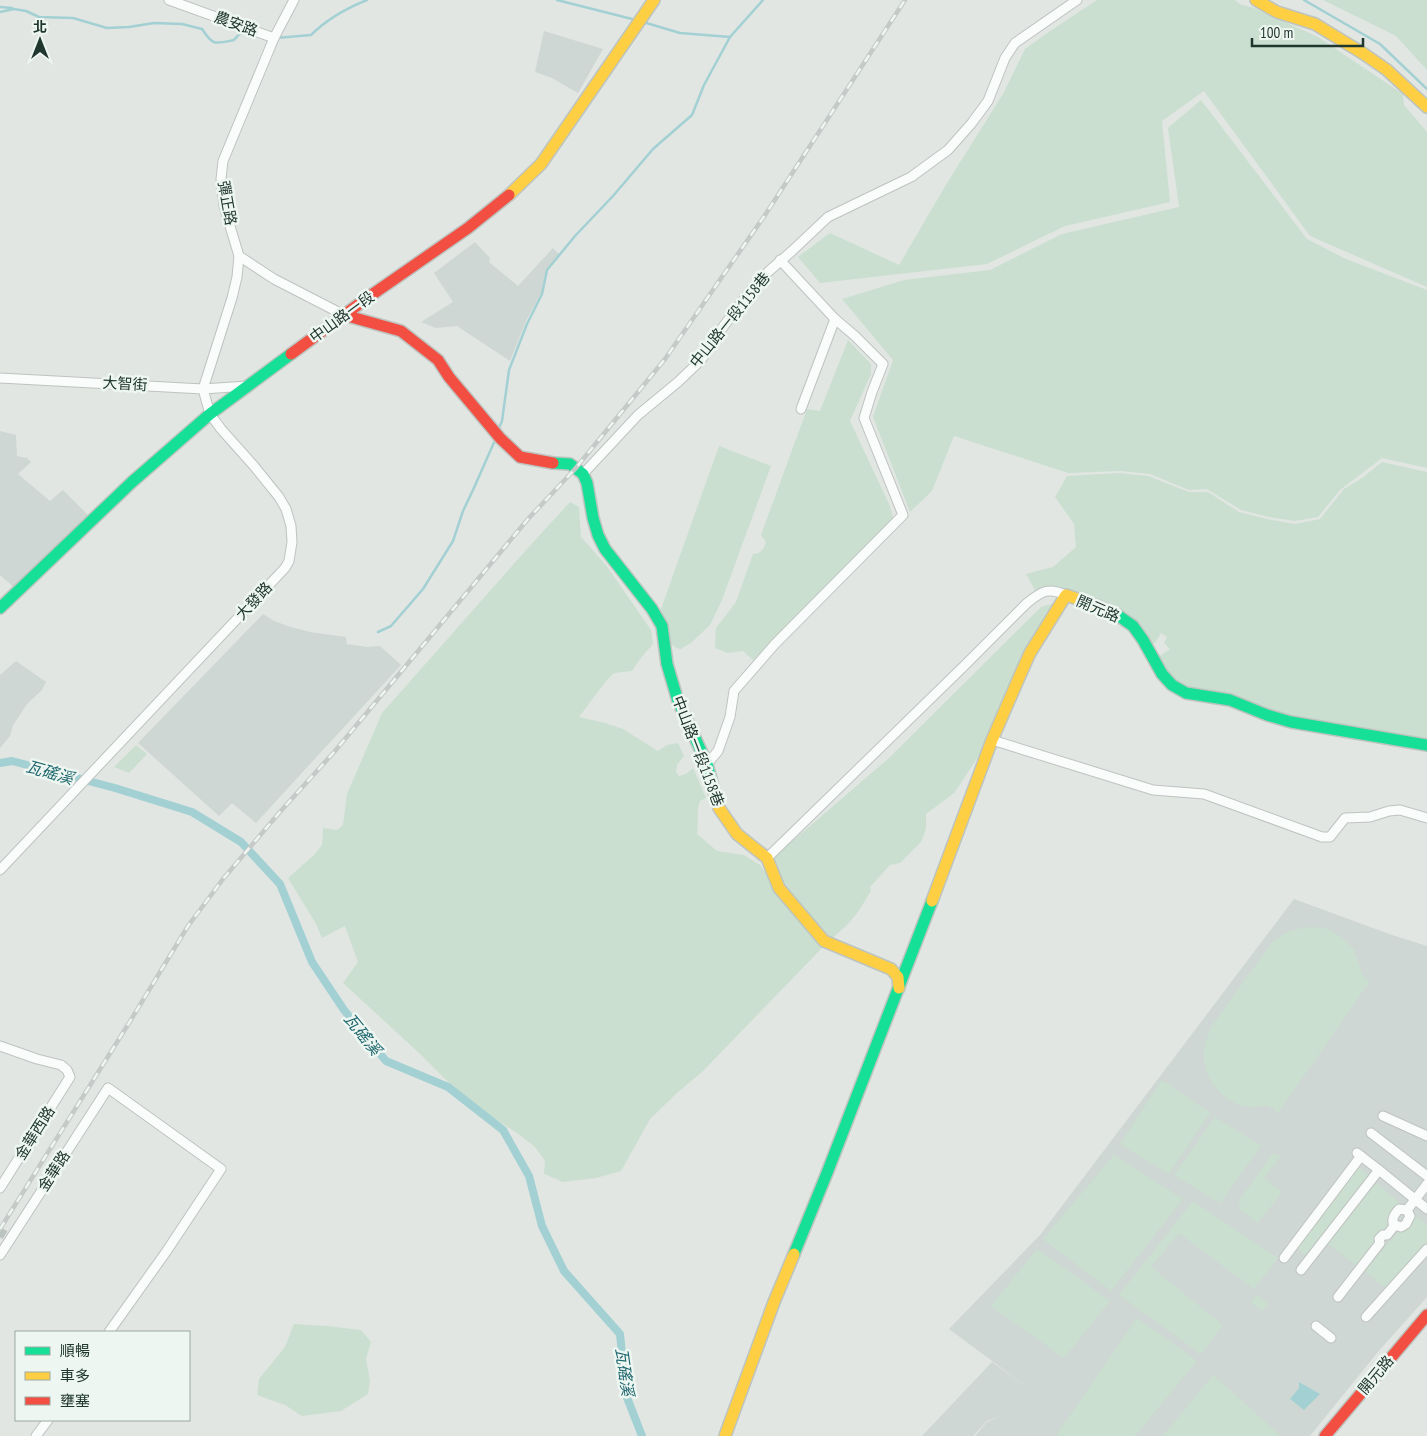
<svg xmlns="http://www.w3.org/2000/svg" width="1427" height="1436" font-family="'PT Sans Narrow','Noto Sans TC',sans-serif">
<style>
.built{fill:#ced7d3}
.green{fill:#cadfcf}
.water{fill:#a3d0d3}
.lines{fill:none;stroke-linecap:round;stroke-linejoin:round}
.stream{stroke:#a3d0d3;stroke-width:2.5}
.canal{stroke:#a3d0d3;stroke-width:8}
.street-tunnel{stroke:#bac3bf;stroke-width:9;stroke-dasharray:9 4.5;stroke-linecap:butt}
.street-casing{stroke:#bec3c0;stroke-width:11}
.fast-casing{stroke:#bdc4c0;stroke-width:14}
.slow-casing{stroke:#bdc4c0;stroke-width:14}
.jam-casing{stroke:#bdc4c0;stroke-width:14}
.street{stroke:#fafbfb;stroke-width:9}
.fast{stroke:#16e098;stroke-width:11}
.slow{stroke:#ffcf43;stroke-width:11}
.jam{stroke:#f24e42;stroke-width:11}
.rail-casing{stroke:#c5c9c8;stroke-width:4.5}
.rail{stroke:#eef6f1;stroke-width:2.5;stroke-dasharray:8;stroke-linecap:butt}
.labels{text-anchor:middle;stroke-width:5;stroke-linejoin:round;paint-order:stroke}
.street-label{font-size:15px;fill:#20372f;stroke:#eef6f1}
.water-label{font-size:16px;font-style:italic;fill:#1f676f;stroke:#eef6f1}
</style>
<rect width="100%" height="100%" fill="#e1e6e3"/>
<g class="built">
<path d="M 544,31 L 603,49 L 578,93 L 552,78 L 535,72 Z"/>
<path d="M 475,242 L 490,258 L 489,262 L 518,286 L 553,248 L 559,254 L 546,270 L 541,293 L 526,321 L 510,361 L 457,326 L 436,328 L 421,322 L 453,302 L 434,273 Z"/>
<path d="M 0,431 L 16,435 L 17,456 L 27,458 L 31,462 L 18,474 L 50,501 L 63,490 L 91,518 L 16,589 L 0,575 Z"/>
<path d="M 263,614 L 274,621 L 291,627 L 310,632 L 346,637 L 347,644 L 367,647 L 380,646 L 401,665 L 256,823 L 232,803 L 219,816 L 138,743 Z"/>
<path d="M 16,661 L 46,682 L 42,690 L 27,704 L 13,725 L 10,736 L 0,748 L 0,675 Z"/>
<path d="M 1294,899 L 1392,935 L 1427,946 L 1427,1297 L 1377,1353 L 1310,1436 L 975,1436 L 987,1422 L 1004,1414 L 987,1421 L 973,1436 L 922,1436 L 992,1362 L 1034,1392 L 949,1329 L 1040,1235 Z"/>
</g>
<g class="green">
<path d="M 1097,0 L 1235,0 L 1240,4 L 1254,8 L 1318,37 L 1403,94 L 1404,105 L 1427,132 L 1427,287 L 1310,236 L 1204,91 L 1162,121 L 1170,202 L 1065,226 L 987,264 L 820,283 L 798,257 L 830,233 L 899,265 L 947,183 L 1003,94 L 1025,49 L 1050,31 Z"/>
<path d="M 1323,0 L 1427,0 L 1427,70 L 1396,36 Z"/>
<path d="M 1201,100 L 1307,239 L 1346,259 L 1427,290 L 1427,468 L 1382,458 L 1340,490 L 1318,517 L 1295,521 L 1269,517 L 1241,510 L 1207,489 L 1189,490 L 1150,474 L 1120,471 L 1068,473 L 954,436 L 932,491 L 910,512 L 873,417 L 893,360 L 842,299 L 904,280 L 990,270 L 1062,234 L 1179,207 L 1168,128 Z"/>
<path d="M 848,340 L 871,364 L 871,374 L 850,421 L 889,504 L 893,517 L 891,521 L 753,660 L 743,651 L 728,653 L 715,648 L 716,628 L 736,602 L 753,554 C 761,554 764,549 766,542 L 761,535 L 807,409 L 820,411 Z"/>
<path d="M 719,446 L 771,466 L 722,600 L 710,625 L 692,642 L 681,649 L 676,648 L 671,644 L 661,609 Z"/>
<path d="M 1382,462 L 1427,472 L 1427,747 L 1381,739 L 1232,701 L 1192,695 L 1171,678 L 1157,658 L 1170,649 L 1164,643 L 1167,637 L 1161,633 L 1155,643 L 1147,643 L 1132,624 L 1062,596 L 1045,594 L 983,644 L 1035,590 L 1026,574 L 1053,567 L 1076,547 L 1074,524 L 1055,497 L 1067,476 L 1119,473 L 1148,476 L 1189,492 L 1208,492 L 1239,512 L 1267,519 L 1295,524 L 1320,519 L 1344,489 L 1362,478 Z"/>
<path d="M 570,502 L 579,507 L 581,537 L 606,565 L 651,630 L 653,644 L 640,659 L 632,671 L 614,673 L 606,681 L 579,717 L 605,723 L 623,729 L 658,751 L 667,745 L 678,743 L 684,756 L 677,765 L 676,772 L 679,776 L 686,774 L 693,768 L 706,798 L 700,801 C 696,811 699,823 697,834 L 717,851 L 744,855 L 760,865 L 822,948 L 702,1072 L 677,1093 L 650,1119 L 621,1171 L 596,1178 L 563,1182 L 544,1174 L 545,1161 L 535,1147 L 517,1133 L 494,1118 L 452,1086 L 419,1053 L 343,983 L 358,962 L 345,926 L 322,938 L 316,924 L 288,878 L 314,855 L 322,845 L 323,828 L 337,830 L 343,825 L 347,794 L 382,713 L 527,549 Z"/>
<path d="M 1055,603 L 983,750 L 954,793 L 926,814 L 926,829 L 921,842 L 900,863 L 890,865 L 870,887 L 871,891 L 858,912 L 848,924 L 827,943 L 784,889 L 774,857 L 889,758 L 1041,607 Z"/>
<path d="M 136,745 L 147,754 L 129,773 L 114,767 Z"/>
<path d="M 1310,927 L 1325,928 L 1340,936 L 1353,948 L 1363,976 L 1370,981 L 1278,1113 C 1275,1111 1271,1107 1268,1106 C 1262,1105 1254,1108 1248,1107 C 1222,1102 1201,1077 1204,1050 C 1205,1042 1208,1035 1211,1027 L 1271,944 C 1285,931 1292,930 1310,927 Z"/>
<path d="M 1162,1080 L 1210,1113 L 1169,1174 L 1120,1144 Z"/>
<path d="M 1215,1117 L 1261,1146 L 1220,1203 L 1174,1175 Z"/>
<path d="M 1273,1153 L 1280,1157 L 1264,1178 L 1282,1192 L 1258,1223 L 1239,1209 L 1241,1205 L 1238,1202 Z"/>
<path d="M 1114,1155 L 1183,1199 L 1111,1291 L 1043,1239 Z"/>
<path d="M 1356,1165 L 1370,1177 L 1309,1258 L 1295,1246 Z"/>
<path d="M 1376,1183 L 1399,1202 L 1399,1204 L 1389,1220 L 1389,1225 L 1357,1266 L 1328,1244 Z"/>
<path d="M 1193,1201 L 1278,1258 L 1254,1289 L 1179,1233 L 1151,1267 L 1223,1325 L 1201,1354 L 1119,1295 Z"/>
<path d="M 1415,1215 L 1427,1225 L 1427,1242 L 1385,1288 L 1365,1271 L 1396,1234 L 1410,1226 L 1412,1219 Z"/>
<path d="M 1037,1249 L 1110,1301 L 1064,1358 L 991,1306 Z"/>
<path d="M 1257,1295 L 1268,1304 L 1262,1311 L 1251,1303 Z"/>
<path d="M 1137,1318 L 1197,1361 L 1135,1436 L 1058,1436 L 1057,1434 Z"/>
<path d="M 294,1324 L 327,1326 L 361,1330 L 371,1342 L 366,1359 L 370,1381 L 368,1394 L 341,1411 L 302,1416 L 285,1405 L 257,1395 L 259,1379 L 285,1347 Z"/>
<path d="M 1213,1375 L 1281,1436 L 1163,1436 Z"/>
</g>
<path class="water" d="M 1299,1382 L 1320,1394 L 1304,1410 L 1290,1399 L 1299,1388 Z"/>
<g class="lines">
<g class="stream">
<path d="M 557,0 L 636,20"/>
<path d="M 1304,0 L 1380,44 L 1427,89"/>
<path d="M 0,7 L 12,8"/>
<path d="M 0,12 L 14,9 L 26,11 L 39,17 L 73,18 L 107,28 L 129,27 L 154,23 L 182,24 L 202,29 C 213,46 215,44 234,40 C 239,34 241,31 249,33"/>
<path d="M 643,22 L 680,33 L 730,37"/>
<path d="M 276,38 L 311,35 C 326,20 347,8 367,0"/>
<path d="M 498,430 L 502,421 L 509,370 L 527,324 L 542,294 L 547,270 L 575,236 L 613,196 L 653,149 L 692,115 L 704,85 L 730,37 L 763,0"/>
<path d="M 378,632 L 391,626 L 423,589 L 453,541 L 463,511 L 473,490 L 496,438"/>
</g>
<path class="canal" d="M 0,763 L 12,761 L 115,788 L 192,812 L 241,842 L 280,884 L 312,962 L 344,1010 L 386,1061 L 448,1087 L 503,1130 L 529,1176 L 542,1226 L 564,1271 L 620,1334 L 626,1395 L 642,1436"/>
<path class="street-tunnel" d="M 0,1232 L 5,1235"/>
<defs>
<g id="street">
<path d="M 169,0 L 274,38"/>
<path d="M 239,256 L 274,279 L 344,315"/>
<path d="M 0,378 L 203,389 L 247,386"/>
<path d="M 801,409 L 835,319"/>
<path d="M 583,474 L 638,415 L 678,382 L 701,360 L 717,335 L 750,291 L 769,271 L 792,251 L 828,217 L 911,177 L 948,150 L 971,124 L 988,101 L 1005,58 L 1015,43 L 1077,0"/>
<path d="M 992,740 L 1153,790 L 1204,794 L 1322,837 L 1330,837 L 1345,818 L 1370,817 L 1389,811 L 1400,810 L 1427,818"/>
<path d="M 707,764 L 718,751 L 730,717 L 734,691 L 775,644 L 903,515 L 864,418 L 872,392 L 883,364 L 855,336 L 835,319 L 780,260"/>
<path d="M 767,858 L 964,666 L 1027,603 C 1042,591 1048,587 1066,595"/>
<path d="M 0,870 L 285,568 L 289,561 L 292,542 L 291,526 L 286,509 L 279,497 L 254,466 L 221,429 L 210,414 L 203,389 L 232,298 L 237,277 L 239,256 L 224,206 L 221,179 L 223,161 L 274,38 L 294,0"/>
<path d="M 0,1046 L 37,1059 L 61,1065 L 67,1070 L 70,1077 L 0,1188"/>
<path d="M 1383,1116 L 1427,1136"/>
<path d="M 1371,1133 L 1427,1176"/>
<path d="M 1357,1153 L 1379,1170"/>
<path d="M 1395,1225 L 1393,1223 C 1392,1217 1395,1214 1399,1209 L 1407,1210"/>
<path d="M 0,1255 L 108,1088 L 221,1169 L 166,1252 L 109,1332"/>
<path d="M 1284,1258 L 1361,1156"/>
<path d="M 1301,1270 L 1379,1170 L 1427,1209"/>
<path d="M 1338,1297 L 1380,1243 L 1379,1239 L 1383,1235 L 1387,1235 L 1395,1225 L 1401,1227 L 1406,1224 L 1410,1216 L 1407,1210 L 1427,1184"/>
<path d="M 1366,1317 L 1427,1249"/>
<path d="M 1316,1326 L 1331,1338"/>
<path d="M 36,1436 L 48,1420"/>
</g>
<g id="fast">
<path d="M 553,463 L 570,464 L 583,474 L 587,483 L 593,518 L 598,535 L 605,549 L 652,609 L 662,626 L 667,664 L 678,701 L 707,764 L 714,791"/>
<path d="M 1092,604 L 1116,614 L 1133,626 L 1143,640 L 1162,674 L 1172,685 L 1186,693 L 1230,700 L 1267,715 L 1291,722 L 1427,745"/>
<path d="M 0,608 L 132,482 L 210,414 L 291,354"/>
<path d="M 794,1254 L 827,1173 L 932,901"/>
</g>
<g id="slow">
<path d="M 1256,0 L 1277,12 L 1315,24 L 1364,54 L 1387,70 L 1427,107"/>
<path d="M 509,195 L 541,164 L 654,0"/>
<path d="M 714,791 L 719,808 L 737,834 L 767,858 L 779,888 L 824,941 L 891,969 L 898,977 L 899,988"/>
<path d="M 932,901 L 992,740 L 1021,673 L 1030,653 L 1066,595 L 1092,604"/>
<path d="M 725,1436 L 774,1302 L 794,1254"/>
</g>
<g id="jam">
<path d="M 344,315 L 401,331 L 438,360 L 449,377 L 500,438 L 520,457 L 553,463"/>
<path d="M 291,354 L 370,296 L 468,228 L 509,195"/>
<path d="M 1325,1436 L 1427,1315"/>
</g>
</defs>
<use href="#street" class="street-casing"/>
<use href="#fast" class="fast-casing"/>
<use href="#slow" class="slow-casing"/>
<use href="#jam" class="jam-casing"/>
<use href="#street" class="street"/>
<use href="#fast" class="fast"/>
<use href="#slow" class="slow"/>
<use href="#jam" class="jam"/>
<defs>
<path id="rail" d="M 0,1229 L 129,1023 L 188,926 L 223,879 L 279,813 L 335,751 L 528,519 L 575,469 L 665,359 L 765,215 L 905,0"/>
</defs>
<use href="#rail" class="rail-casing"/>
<use href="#rail" class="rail"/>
</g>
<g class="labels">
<g class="street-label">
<text transform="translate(236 24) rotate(20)" y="5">農安路</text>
<text transform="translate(227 203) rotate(80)" y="5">彈正路</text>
<text transform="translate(342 317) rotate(-36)" y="5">中山路一段</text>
<text transform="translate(730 320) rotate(-51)" y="5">中山路一段1158巷</text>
<text transform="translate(125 384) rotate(3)" y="5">大智街</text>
<text transform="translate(254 601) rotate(-47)" y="5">大發路</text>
<text transform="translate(1098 609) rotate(23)" y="5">開元路</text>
<text transform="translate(698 751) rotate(69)" y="5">中山路一段1158巷</text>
<text transform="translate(35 1133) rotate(-58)" y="5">金華西路</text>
<text transform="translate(54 1171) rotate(-57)" y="5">金華路</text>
<text transform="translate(1376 1375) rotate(-50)" y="5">開元路</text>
</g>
<g class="water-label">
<text transform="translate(50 772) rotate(16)" y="6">瓦磘溪</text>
<text transform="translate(363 1034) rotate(51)" y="6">瓦磘溪</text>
<text transform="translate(625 1372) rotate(82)" y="6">瓦磘溪</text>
</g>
</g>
<rect x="15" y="1331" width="175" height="90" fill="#eef6f1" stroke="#9caaa3"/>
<rect x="25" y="1347" width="25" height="8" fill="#16e098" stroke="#9caaa3"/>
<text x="60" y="1356" font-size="15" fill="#20372f">順暢</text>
<rect x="25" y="1372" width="25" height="8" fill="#ffcf43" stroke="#9caaa3"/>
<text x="60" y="1381" font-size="15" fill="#20372f">車多</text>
<rect x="25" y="1397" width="25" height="8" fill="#f24e42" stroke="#9caaa3"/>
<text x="60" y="1406" font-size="15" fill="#20372f">壅塞</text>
<g transform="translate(40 40)" stroke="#eef6f1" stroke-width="4" paint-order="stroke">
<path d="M0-4L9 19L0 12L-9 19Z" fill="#20372f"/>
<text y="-8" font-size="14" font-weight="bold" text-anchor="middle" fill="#20372f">北</text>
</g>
<path d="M1252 38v8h111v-8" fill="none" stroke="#20372f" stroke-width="2.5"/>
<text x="1260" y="38" font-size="15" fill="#20372f" stroke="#eef6f1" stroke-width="4" paint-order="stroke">100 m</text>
</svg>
